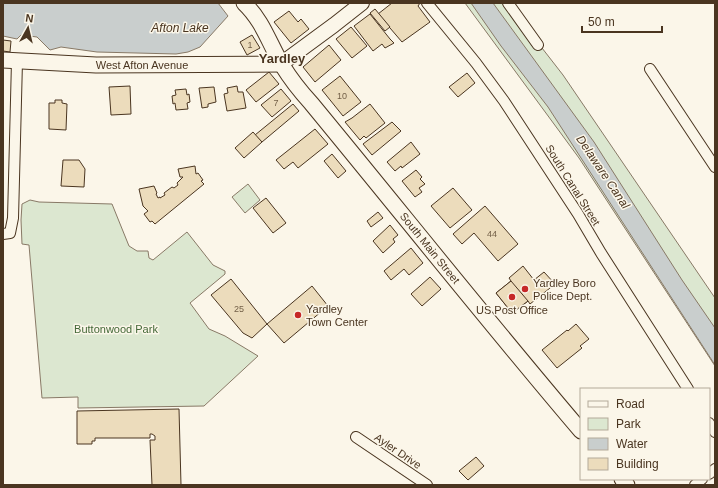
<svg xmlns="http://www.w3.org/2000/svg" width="718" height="488" font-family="Helvetica,sans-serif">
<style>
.green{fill:#dce7d0;stroke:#887966}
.water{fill:#c9cecd;stroke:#887966}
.building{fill:#ecdcbc;stroke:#4a3520}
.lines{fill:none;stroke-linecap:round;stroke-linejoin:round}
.street-casing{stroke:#4a3520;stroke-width:12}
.secondary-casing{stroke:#4a3520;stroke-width:16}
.primary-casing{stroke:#4a3520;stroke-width:17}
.street{stroke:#fbf6e9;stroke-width:10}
.secondary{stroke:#fbf6e9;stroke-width:14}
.primary{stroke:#fbf6e9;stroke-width:15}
.poi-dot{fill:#c62828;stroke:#fbf6e9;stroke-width:1.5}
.labels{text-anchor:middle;stroke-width:3;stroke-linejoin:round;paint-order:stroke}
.number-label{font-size:9px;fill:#725f47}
.street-label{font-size:11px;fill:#4a3520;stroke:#fbf6e9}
.poi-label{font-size:11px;fill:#4a3520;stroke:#fbf6e9;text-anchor:start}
.park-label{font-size:11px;fill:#436837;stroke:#fbf6e9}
.water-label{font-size:12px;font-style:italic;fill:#4a3520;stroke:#fbf6e9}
.quarter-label{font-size:13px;font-weight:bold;fill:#4a3520;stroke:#fbf6e9}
</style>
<rect width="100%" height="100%" fill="#fbf6e9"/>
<g class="green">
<path d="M 465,3 L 507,3 L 563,75 L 715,298 L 715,366 L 579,158 Z"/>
<path d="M 248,184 L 260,200 L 245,213 L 232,197 Z"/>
<path d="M 30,200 L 39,202 L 112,204 L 129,246 L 137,251 L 148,251 L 149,258 L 153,260 L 187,232 L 213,265 L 225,271 L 225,274 L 190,303 L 209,329 L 225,336 L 258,356 L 204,406 L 78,408 L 78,397 L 42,398 L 29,245 L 22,244 L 21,220 L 22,204 Z"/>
</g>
<g class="water">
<path d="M 3,3 L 218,3 L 228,16 L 200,47 L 188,52 L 176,54 L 97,52 L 61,47 L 50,50 L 37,37 L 21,35 L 17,39 L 3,36 Z"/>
<path d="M 471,3 L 493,3 L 594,142 L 682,280 L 715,328 L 715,365 L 548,107 L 501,46 Z"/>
</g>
<g class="building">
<path d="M 392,3 L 420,3 L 418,6 L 430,22 L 402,42 L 378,14 Z"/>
<path d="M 375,9 L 390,27 L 385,31 L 370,13 Z"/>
<path d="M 289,11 L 298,22 L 301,19 L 309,29 L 291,43 L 274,22 Z"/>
<path d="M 370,14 L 390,39 L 394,43 L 385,48 L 382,44 L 373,51 L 354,26 Z"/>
<path d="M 351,27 L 367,46 L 352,58 L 336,39 Z"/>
<path d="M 252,35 L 260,48 L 247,55 L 240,42 Z"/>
<path d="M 3,40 L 11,41 L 10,52 L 3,51 Z"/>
<path d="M 329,45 L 341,60 L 315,82 L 303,67 Z"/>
<path d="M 269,72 L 279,84 L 256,102 L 246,90 Z"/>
<path d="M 467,73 L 475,83 L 458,97 L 449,87 Z"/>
<path d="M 340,76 L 361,102 L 343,116 L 322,90 Z"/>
<path d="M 130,86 L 131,114 L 111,115 L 109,87 Z"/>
<path d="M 237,86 L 238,92 L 243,92 L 246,108 L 227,111 L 224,94 L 228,93 L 227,88 Z"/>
<path d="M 214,87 L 216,102 L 208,104 L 208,107 L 202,108 L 199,88 Z"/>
<path d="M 186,89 L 187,95 L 189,94 L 190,102 L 187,103 L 188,109 L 176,110 L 175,103 L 173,104 L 172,96 L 176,95 L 175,90 Z"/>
<path d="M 281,89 L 291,101 L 272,117 L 261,105 Z"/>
<path d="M 55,100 L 62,100 L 62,103 L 67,104 L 66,130 L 49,129 L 49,103 L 55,103 Z"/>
<path d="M 293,104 L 299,111 L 262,142 L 255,135 Z"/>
<path d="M 370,104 L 385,123 L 366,138 L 364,136 L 360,140 L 345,122 L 352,118 Z"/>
<path d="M 392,122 L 401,131 L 372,155 L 363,144 Z"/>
<path d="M 315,129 L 328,144 L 298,168 L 293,162 L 284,169 L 276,160 Z"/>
<path d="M 253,132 L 262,142 L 244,158 L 235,148 Z"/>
<path d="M 411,142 L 420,154 L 402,168 L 401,166 L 395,171 L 387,162 Z"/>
<path d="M 332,154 L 346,171 L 338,178 L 324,161 Z"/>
<path d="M 63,160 L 79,160 L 85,169 L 84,187 L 61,186 Z"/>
<path d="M 195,166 L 196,174 L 198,173 L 203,180 L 201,181 L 204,184 L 155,224 L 152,221 L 150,222 L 144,214 L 148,211 L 143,206 L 139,189 L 154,186 L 157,193 L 156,194 L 158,198 L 160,197 L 160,198 L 165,195 L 164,193 L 172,187 L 174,188 L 178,185 L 177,183 L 183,177 L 180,177 L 178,169 Z"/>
<path d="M 416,170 L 422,177 L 420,179 L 425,184 L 419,188 L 422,192 L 415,197 L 402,181 Z"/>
<path d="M 453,188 L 472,210 L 450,228 L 431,206 Z"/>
<path d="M 266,198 L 286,223 L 273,233 L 253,208 Z"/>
<path d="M 485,206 L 518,244 L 498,261 L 474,233 L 462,244 L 453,234 Z"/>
<path d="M 378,212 L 383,218 L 371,227 L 367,221 Z"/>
<path d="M 390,225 L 398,235 L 393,239 L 395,242 L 383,253 L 373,241 Z"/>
<path d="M 411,248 L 423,263 L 409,275 L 404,269 L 391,280 L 384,271 Z"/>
<path d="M 523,266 L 534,280 L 544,272 L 555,284 L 530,304 L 528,301 L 512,313 L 496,293 L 511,281 L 509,278 Z"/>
<path d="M 430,277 L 441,289 L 422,306 L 411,294 Z"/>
<path d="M 231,279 L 267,324 L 252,338 L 243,333 L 211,295 Z"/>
<path d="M 511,281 L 528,301 L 512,313 L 496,293 Z"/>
<path d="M 312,286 L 328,306 L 284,343 L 267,324 Z"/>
<path d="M 576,324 L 589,339 L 580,346 L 582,348 L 557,368 L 542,350 L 567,330 L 568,331 Z"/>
<path d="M 179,409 L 181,485 L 152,485 L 150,440 L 155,440 L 155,436 L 152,434 L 150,434 L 150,438 L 95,438 L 95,441 L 92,441 L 92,444 L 77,444 L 77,411 Z"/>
<path d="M 476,457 L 484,466 L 468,480 L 459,471 Z"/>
</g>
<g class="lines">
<defs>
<g id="street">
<path d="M 427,3 L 476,63 L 504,101 L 578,214 L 601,253 L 688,389"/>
<path d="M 508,3 L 538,45"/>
<path d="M 650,69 L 715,167"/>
<path d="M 3,234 L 10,233 L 13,218 L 17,61"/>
<path d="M 709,423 L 715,432"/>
<path d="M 356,437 L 427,485"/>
<path d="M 709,474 L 715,469"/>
<path d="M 695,485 L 702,479"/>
</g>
<path id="secondary" d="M 281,64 L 334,25 L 362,3"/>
<g id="primary">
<path d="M 244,3 C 263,21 269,43 282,65 C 290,78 300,91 311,103 C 401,212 489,323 581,431"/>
<path d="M 3,60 L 96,65 L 281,64"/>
<path d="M 622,479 L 627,485"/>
</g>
</defs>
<use href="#street" class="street-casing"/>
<use href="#secondary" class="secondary-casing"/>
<use href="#primary" class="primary-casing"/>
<use href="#street" class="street"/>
<use href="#secondary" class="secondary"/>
<use href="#primary" class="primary"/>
</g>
<g class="poi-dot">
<circle cx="525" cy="289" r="4"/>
<circle cx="512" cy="297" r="4"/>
<circle cx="298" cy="315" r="4"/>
</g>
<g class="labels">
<g class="number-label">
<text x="250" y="48">1</text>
<text x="342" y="99">10</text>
<text x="276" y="106">7</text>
<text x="492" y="237">44</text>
<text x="239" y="312">25</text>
</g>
<g class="street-label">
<text x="142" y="69">West Afton Avenue</text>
<text transform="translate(573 185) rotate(58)" y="4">South Canal Street</text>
<text transform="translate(430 248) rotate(51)" y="4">South Main Street</text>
<text transform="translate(398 451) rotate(34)" y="4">Ayler Drive</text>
</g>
<g class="poi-label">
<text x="533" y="287">Yardley Boro<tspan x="533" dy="13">Police Dept.</tspan></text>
<text x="306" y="313">Yardley<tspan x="306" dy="13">Town Center</tspan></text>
<text x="512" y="314" text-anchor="middle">US Post Office</text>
</g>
<g class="park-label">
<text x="116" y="333">Buttonwood Park</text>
</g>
<g class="water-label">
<text x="180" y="32">Afton Lake</text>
<text transform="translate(603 172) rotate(56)" y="4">Delaware Canal</text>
</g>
<g class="quarter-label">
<text x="282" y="63">Yardley</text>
</g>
</g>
<rect width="718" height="488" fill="none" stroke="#4a3520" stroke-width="8"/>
<rect x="580" y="388" width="130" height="92" fill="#fbf6e9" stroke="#b4a999"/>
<rect x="588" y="401" width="20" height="6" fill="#fbf6e9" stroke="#b4a999"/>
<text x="616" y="408" font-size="12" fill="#4a3520">Road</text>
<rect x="588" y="418" width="20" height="12" fill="#dce7d0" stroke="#b4a999"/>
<text x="616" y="428" font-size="12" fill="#4a3520">Park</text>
<rect x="588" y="438" width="20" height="12" fill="#c9cecd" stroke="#b4a999"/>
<text x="616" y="448" font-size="12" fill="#4a3520">Water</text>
<rect x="588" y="458" width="20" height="12" fill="#ecdcbc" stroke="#b4a999"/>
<text x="616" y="468" font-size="12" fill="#4a3520">Building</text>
<g transform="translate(28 28) rotate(8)" stroke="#fbf6e9" stroke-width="3" paint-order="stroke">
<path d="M0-3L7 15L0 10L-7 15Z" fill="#4a3520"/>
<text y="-6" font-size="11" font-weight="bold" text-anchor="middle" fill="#4a3520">N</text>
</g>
<path d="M582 26v6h80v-6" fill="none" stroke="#4a3520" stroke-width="2"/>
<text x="588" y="26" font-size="12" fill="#4a3520" stroke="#fbf6e9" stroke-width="3" paint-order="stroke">50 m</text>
</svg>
